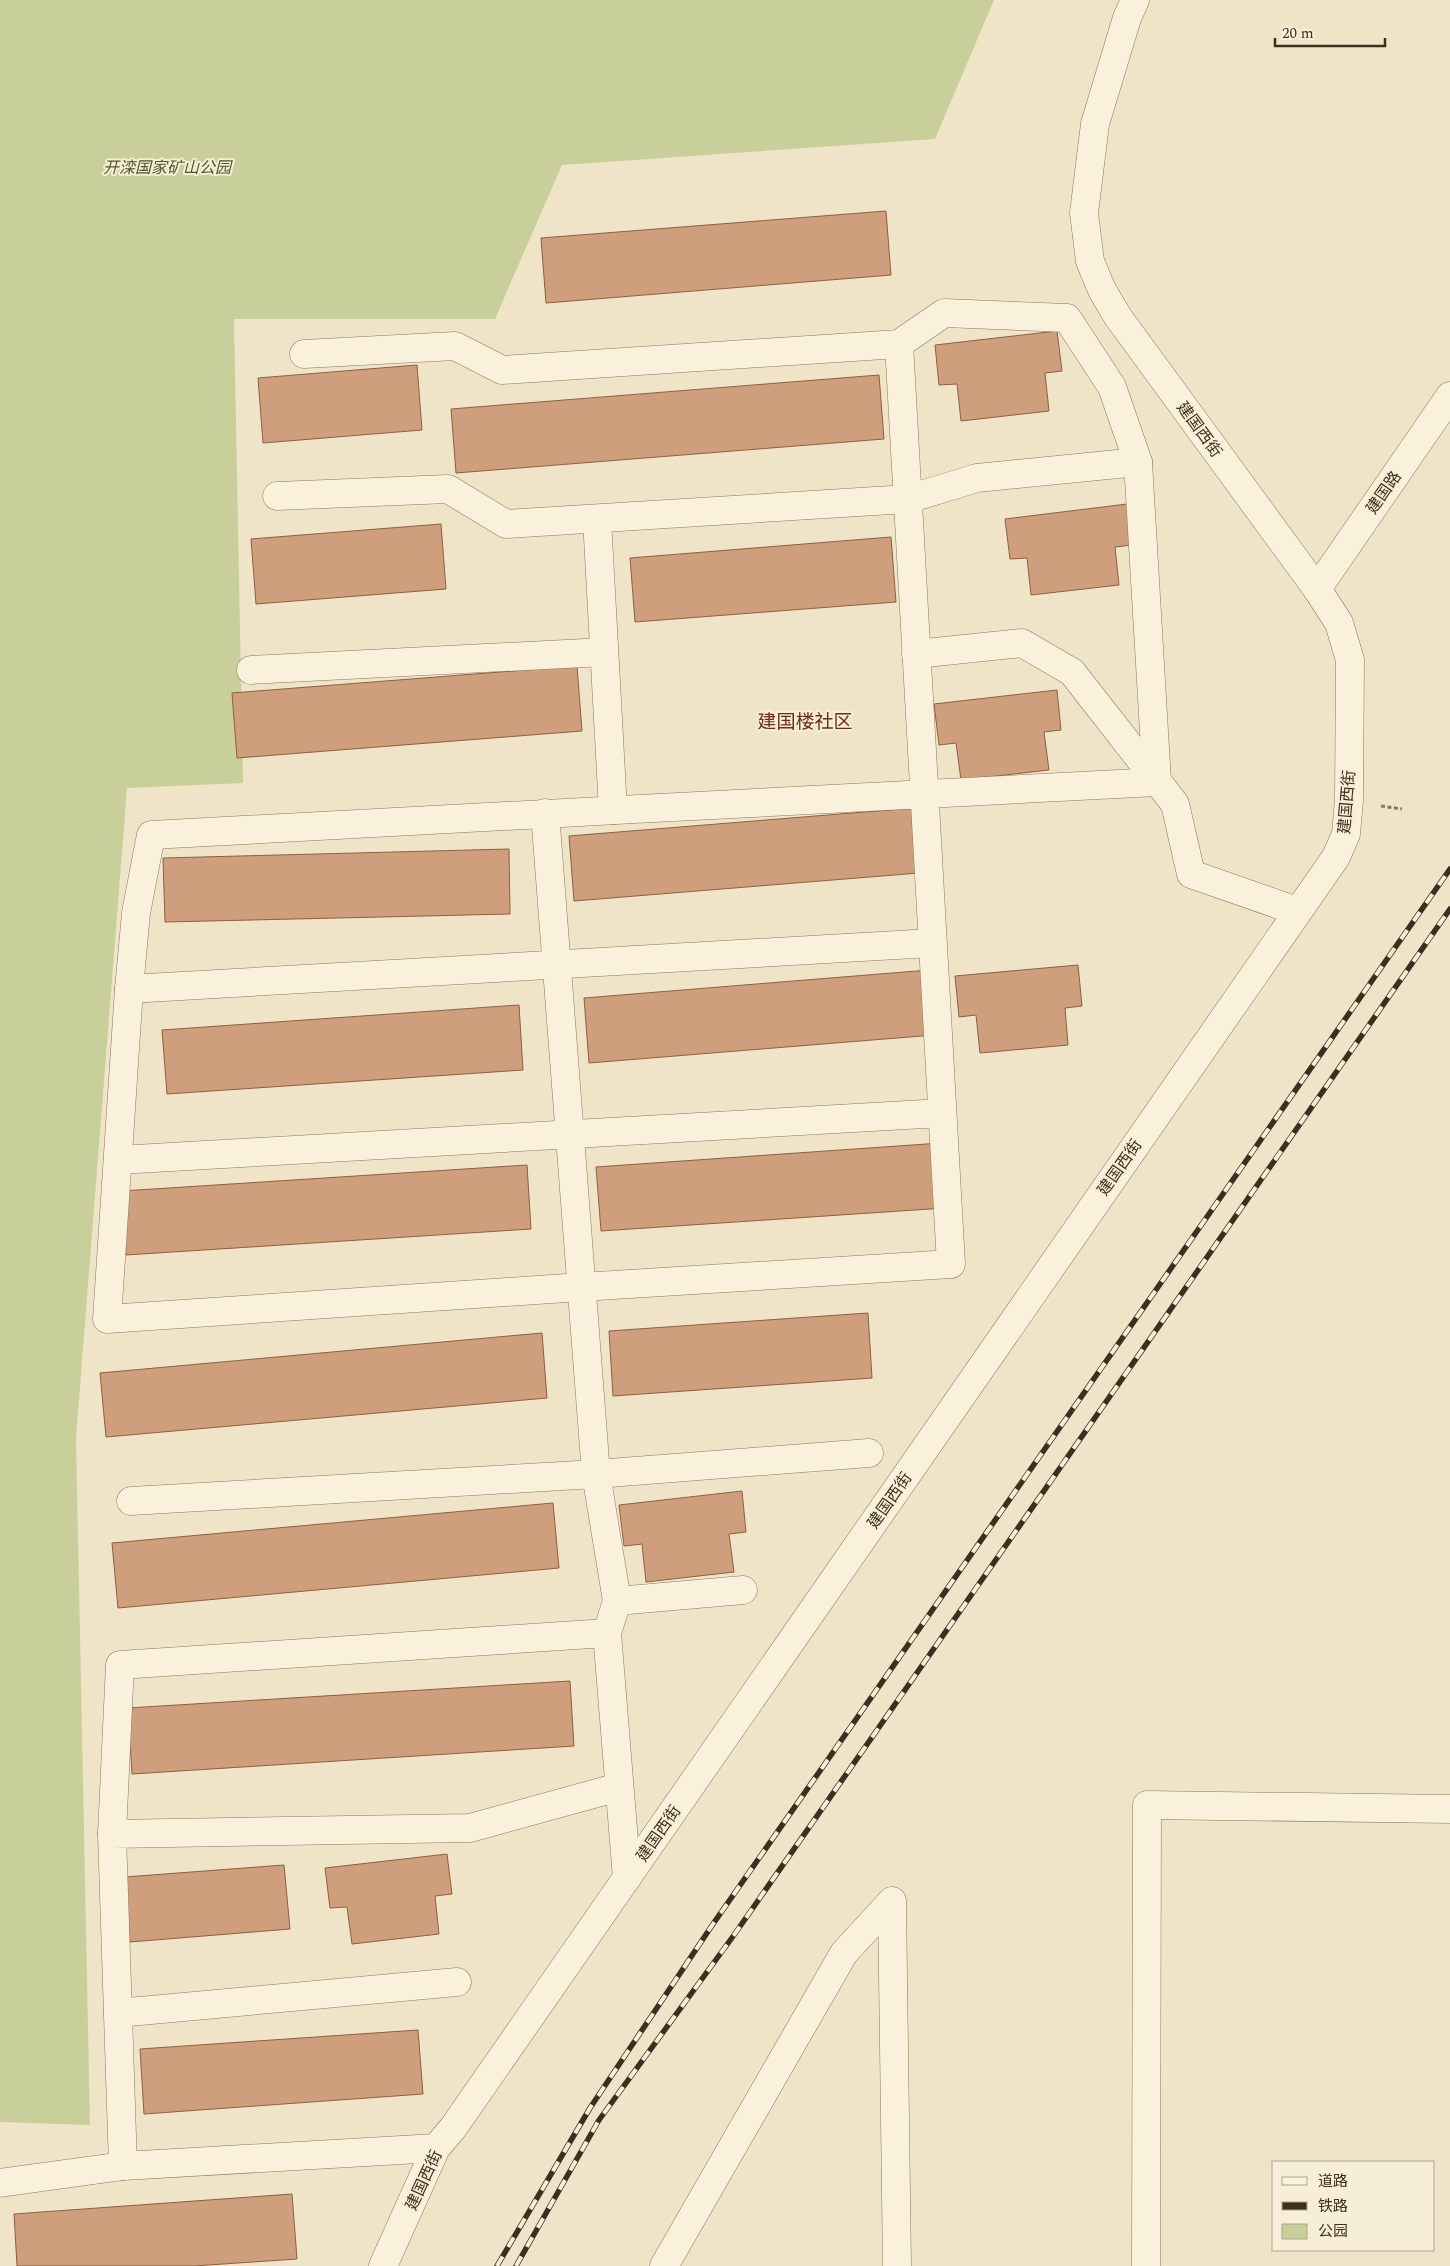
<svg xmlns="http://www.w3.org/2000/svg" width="1450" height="2266" font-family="Spectral,'Noto Sans SC',serif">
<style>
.green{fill:#c9cf9b}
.building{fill:#cf9f7d;stroke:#8d5f41}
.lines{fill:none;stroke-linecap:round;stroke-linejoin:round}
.minor-casing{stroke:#8d765c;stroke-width:29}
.path{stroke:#8d765c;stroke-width:3;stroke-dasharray:4 2.5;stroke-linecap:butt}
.minor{stroke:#faf1dc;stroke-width:28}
.rail-casing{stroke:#3d2e20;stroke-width:5.5}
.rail{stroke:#f7eed8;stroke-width:4;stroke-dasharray:11;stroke-linecap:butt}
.labels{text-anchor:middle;stroke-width:4;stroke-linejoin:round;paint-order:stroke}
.park-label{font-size:16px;font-style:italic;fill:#4d5a26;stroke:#f7eed8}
.street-label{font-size:16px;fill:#3d2e20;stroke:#f7eed8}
.quarter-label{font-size:19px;fill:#6b2e1e;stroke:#f7eed8}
</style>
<rect width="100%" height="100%" fill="#f0e4c8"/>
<path class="green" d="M 0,0 L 994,0 L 935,139 L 562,165 L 495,319 L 234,319 L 243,783 L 127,788 L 76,1438 L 90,2125 L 0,2122 Z"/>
<g class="building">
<path d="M 886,211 L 891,275 L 546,303 L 541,238 Z"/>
<path d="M 1057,331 L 1062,371 L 1045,373 L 1049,411 L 961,421 L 957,384 L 939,385 L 935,345 Z"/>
<path d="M 417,365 L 422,430 L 263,443 L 258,378 Z"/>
<path d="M 879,375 L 884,439 L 456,473 L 451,409 Z"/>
<path d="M 1127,504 L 1132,545 L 1115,547 L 1119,585 L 1031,595 L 1027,558 L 1010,559 L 1005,519 Z"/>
<path d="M 441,524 L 446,589 L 256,604 L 251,539 Z"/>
<path d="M 891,537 L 896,602 L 635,622 L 630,558 Z"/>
<path d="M 577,666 L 582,731 L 237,758 L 232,693 Z"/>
<path d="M 1057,690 L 1061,730 L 1044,732 L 1049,770 L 961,780 L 956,743 L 939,745 L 934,704 Z"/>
<path d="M 914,808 L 919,873 L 574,901 L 569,836 Z"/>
<path d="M 509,849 L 510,914 L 165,922 L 163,858 Z"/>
<path d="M 1078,965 L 1082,1006 L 1065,1008 L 1068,1045 L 980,1053 L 976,1015 L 959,1017 L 955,976 Z"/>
<path d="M 929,970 L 934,1035 L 589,1063 L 584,998 Z"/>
<path d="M 519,1005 L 523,1070 L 167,1094 L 162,1030 Z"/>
<path d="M 941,1143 L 945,1208 L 601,1231 L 596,1167 Z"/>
<path d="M 527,1165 L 531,1229 L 126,1255 L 122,1191 Z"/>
<path d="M 868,1313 L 872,1378 L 613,1396 L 609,1331 Z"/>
<path d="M 542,1333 L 547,1398 L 106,1437 L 100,1373 Z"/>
<path d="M 742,1491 L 746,1532 L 729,1534 L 734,1572 L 646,1582 L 642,1544 L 624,1546 L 619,1505 Z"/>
<path d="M 553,1503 L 559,1568 L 118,1608 L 112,1543 Z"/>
<path d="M 570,1681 L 574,1746 L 132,1774 L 128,1708 Z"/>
<path d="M 447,1854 L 452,1894 L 435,1896 L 439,1934 L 352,1944 L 347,1907 L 330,1908 L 325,1868 Z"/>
<path d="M 284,1865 L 290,1929 L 130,1942 L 125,1877 Z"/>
<path d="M 418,2030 L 423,2094 L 144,2114 L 140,2049 Z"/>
<path d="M 292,2194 L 297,2259 L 194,2266 L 17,2266 L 14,2214 Z"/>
</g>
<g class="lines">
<defs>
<g id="minor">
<path d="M 304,354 L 455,346 L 502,370 L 899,344 L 944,313 L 1067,318 L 1112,387 L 1138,462 L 1157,782 C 822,800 486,816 151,835 L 136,913 L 129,989 L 107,1319 L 581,1287 L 951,1264 L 899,344"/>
<path d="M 277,496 L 448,489 L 506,524 L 908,499 L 977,478 L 1138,462"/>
<path d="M 597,519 L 613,810"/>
<path d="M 1317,589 L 1450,396"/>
<path d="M 916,654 L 1022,643 L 1072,672 L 1175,804 L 1191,874 L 1297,911"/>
<path d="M 251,670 L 604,652"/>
<path d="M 545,813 L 596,1474 L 617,1601 L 607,1633 L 627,1878"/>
<path d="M 129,989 L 932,943"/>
<path d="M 118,1160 L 942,1113"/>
<path d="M 131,1501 L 596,1474 L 869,1453"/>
<path d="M 617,1601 L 743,1590"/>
<path d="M 112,1834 L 120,1665 L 607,1633"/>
<path d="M 118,2013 L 457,1982"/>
<path d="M 436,2148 L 123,2166 L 112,1834 L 470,1828 L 619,1787"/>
<path d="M 0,2183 L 123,2166"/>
<path d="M 383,2266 L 436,2148 L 453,2128 L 1336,857 L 1346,834 L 1349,800 L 1350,660 L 1339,623 L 1317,589 L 1118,317 L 1102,290 L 1090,261 L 1084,213 L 1095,124 L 1127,18 L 1135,0"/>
<path d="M 664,2266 L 844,1953 L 892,1901 L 897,2266"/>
<path d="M 1146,2266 L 1147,1805 L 1450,1809"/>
</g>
</defs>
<use href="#minor" class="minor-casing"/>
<path class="path" d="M 1381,806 L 1402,809"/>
<use href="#minor" class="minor"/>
<defs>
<g id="rail">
<path d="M 497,2266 L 590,2108 L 713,1924 L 1450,869"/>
<path d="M 516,2266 L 599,2120 L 734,1935 L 1450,909"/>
</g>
</defs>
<use href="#rail" class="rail-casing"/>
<use href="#rail" class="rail"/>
</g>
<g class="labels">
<g class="park-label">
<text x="167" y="173">开滦国家矿山公园</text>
</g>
<g class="street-label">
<text transform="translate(1200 429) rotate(54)" y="6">建国西街</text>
<text transform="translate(1383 492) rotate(-55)" y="6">建国路</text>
<text transform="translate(1346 802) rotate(-85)" y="6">建国西街</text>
<text transform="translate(1119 1167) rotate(-55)" y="6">建国西街</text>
<text transform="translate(889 1500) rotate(-55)" y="6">建国西街</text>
<text transform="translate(658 1833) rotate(-55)" y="6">建国西街</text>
<text transform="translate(423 2180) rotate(-65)" y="6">建国西街</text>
</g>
<g class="quarter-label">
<text x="805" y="728">建国楼社区</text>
</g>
</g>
<rect x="1272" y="2161" width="162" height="90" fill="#f7eed8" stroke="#ada18e"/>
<rect x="1282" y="2177" width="25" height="8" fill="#faf1dc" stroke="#ada18e"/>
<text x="1318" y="2186" font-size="15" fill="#3d2e20">道路</text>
<rect x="1282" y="2202" width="25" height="8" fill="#3d2e20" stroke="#ada18e"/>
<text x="1318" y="2211" font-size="15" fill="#3d2e20">铁路</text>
<rect x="1282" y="2224" width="25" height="15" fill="#c9cf9b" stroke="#ada18e"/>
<text x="1318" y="2236" font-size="15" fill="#3d2e20">公园</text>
<path d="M1275 38v8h110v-8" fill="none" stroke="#3d2e20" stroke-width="2.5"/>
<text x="1282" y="38" font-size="15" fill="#3d2e20" stroke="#f7eed8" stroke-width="4" paint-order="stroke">20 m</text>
</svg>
